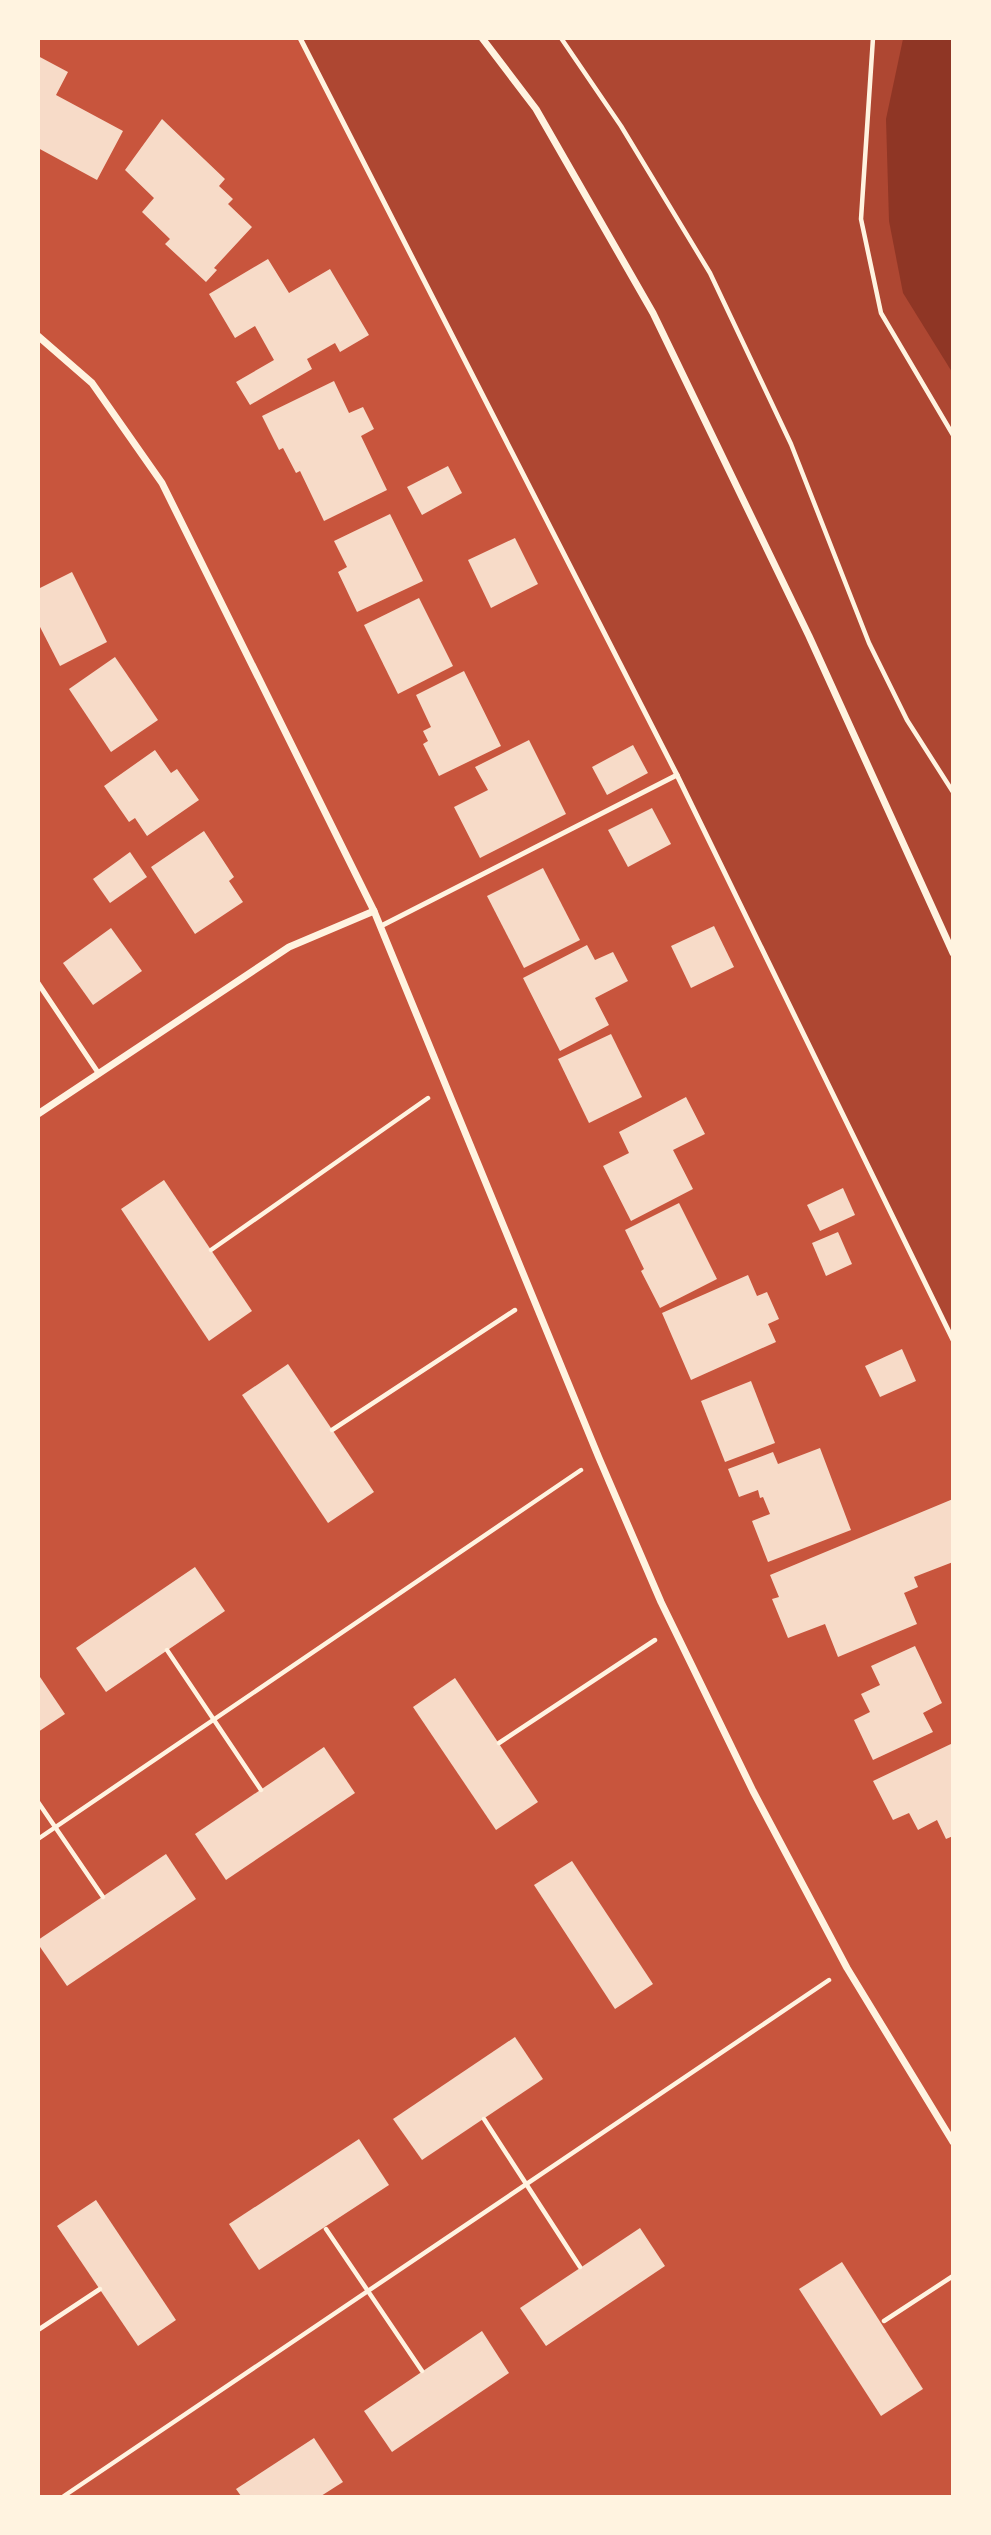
<svg xmlns="http://www.w3.org/2000/svg" width="991" height="2535" font-family="'IBM Plex Serif',serif">
<style>
.green{fill:#ae4732}
.water{fill:#8f3625}
.building{fill:#f7dbc8}
.lines{fill:none;stroke-linecap:round;stroke-linejoin:round}
.path{stroke:#fff3e0;stroke-width:4.5}
.service{stroke:#fff3e0;stroke-width:5}
.minor{stroke:#fff3e0;stroke-width:7}
</style>
<rect width="100%" height="100%" fill="#c8553d"/>
<path class="green" d="M 300,39 L 952,39 L 952,1340 L 677,775 Z"/>
<path class="water" d="M 903,39 L 952,39 L 952,372 L 903,293 L 889,221 L 886,119 Z"/>
<g class="building">
<path d="M 38,56 L 68,72 L 56,95 L 123,131 L 97,180 L 38,148 Z"/>
<path d="M 162,119 L 225,179 L 219,186 L 233,199 L 228,204 L 252,227 L 214,268 L 217,270 L 206,282 L 165,244 L 170,239 L 142,212 L 154,198 L 125,170 Z"/>
<path d="M 268,259 L 289,293 L 330,269 L 369,335 L 340,352 L 335,343 L 307,359 L 312,369 L 250,405 L 236,382 L 274,360 L 255,326 L 235,338 L 209,294 Z"/>
<path d="M 334,381 L 349,413 L 363,407 L 374,429 L 361,436 L 387,490 L 324,521 L 300,471 L 296,473 L 283,448 L 279,450 L 262,416 Z"/>
<path d="M 448,466 L 462,493 L 422,515 L 407,487 Z"/>
<path d="M 390,514 L 423,581 L 357,612 L 338,572 L 347,567 L 334,541 Z"/>
<path d="M 515,538 L 538,584 L 491,608 L 468,560 Z"/>
<path d="M 72,572 L 107,642 L 60,666 L 38,623 L 38,589 Z"/>
<path d="M 419,598 L 453,666 L 398,694 L 364,625 Z"/>
<path d="M 115,657 L 158,720 L 111,752 L 69,689 Z"/>
<path d="M 464,671 L 501,746 L 439,776 L 423,744 L 428,741 L 423,731 L 431,727 L 416,695 Z"/>
<path d="M 529,740 L 566,814 L 480,858 L 454,807 L 488,790 L 475,767 Z"/>
<path d="M 633,745 L 648,773 L 607,795 L 592,767 Z"/>
<path d="M 155,750 L 171,773 L 177,769 L 199,800 L 147,836 L 135,818 L 129,822 L 104,786 Z"/>
<path d="M 652,808 L 671,844 L 628,867 L 608,830 Z"/>
<path d="M 204,831 L 234,877 L 229,881 L 243,902 L 195,934 L 151,867 Z"/>
<path d="M 130,852 L 147,877 L 110,903 L 93,879 Z"/>
<path d="M 543,868 L 580,940 L 524,968 L 487,896 Z"/>
<path d="M 714,926 L 734,967 L 691,988 L 671,946 Z"/>
<path d="M 111,928 L 142,971 L 93,1005 L 63,963 Z"/>
<path d="M 587,945 L 595,960 L 613,952 L 628,981 L 595,998 L 609,1025 L 560,1051 L 523,978 Z"/>
<path d="M 611,1034 L 642,1097 L 589,1123 L 558,1059 Z"/>
<path d="M 686,1097 L 705,1134 L 673,1150 L 693,1189 L 631,1221 L 603,1166 L 629,1153 L 619,1132 Z"/>
<path d="M 164,1180 L 252,1311 L 209,1341 L 121,1209 Z"/>
<path d="M 843,1188 L 855,1215 L 820,1231 L 807,1205 Z"/>
<path d="M 679,1203 L 717,1279 L 660,1308 L 641,1271 L 644,1269 L 625,1230 Z"/>
<path d="M 838,1232 L 852,1264 L 826,1276 L 812,1243 Z"/>
<path d="M 748,1275 L 757,1296 L 767,1292 L 779,1319 L 768,1324 L 776,1342 L 691,1380 L 662,1313 Z"/>
<path d="M 902,1349 L 916,1381 L 880,1397 L 865,1366 Z"/>
<path d="M 288,1364 L 374,1492 L 328,1523 L 242,1395 Z"/>
<path d="M 751,1381 L 775,1443 L 725,1462 L 701,1401 Z"/>
<path d="M 820,1448 L 851,1530 L 768,1562 L 752,1521 L 770,1514 L 763,1497 L 760,1498 L 758,1490 L 739,1497 L 728,1469 L 773,1452 L 778,1464 Z"/>
<path d="M 953,1499 L 953,1562 L 914,1577 L 918,1587 L 904,1593 L 917,1624 L 838,1657 L 825,1624 L 788,1638 L 772,1599 L 779,1597 L 770,1575 Z"/>
<path d="M 195,1567 L 225,1611 L 106,1692 L 76,1648 Z"/>
<path d="M 915,1646 L 942,1703 L 923,1713 L 933,1732 L 873,1760 L 854,1720 L 870,1712 L 861,1694 L 880,1685 L 871,1666 Z"/>
<path d="M 38,1674 L 65,1714 L 38,1732 Z"/>
<path d="M 455,1678 L 538,1802 L 496,1830 L 413,1707 Z"/>
<path d="M 953,1743 L 953,1836 L 946,1839 L 937,1820 L 918,1830 L 909,1813 L 893,1820 L 873,1781 Z"/>
<path d="M 324,1747 L 355,1793 L 226,1880 L 195,1834 Z"/>
<path d="M 166,1854 L 196,1899 L 67,1986 L 38,1944 L 38,1940 Z"/>
<path d="M 572,1861 L 653,1984 L 615,2009 L 534,1885 Z"/>
<path d="M 515,2037 L 543,2079 L 422,2160 L 393,2119 Z"/>
<path d="M 359,2139 L 389,2185 L 259,2270 L 229,2224 Z"/>
<path d="M 96,2200 L 176,2320 L 138,2346 L 57,2226 Z"/>
<path d="M 640,2228 L 665,2266 L 546,2346 L 520,2308 Z"/>
<path d="M 842,2262 L 923,2389 L 881,2416 L 799,2289 Z"/>
<path d="M 482,2331 L 509,2373 L 392,2452 L 364,2411 Z"/>
<path d="M 314,2438 L 343,2482 L 321,2496 L 241,2496 L 236,2489 Z"/>
</g>
<g class="lines">
<g class="path">
<path d="M 561,38 L 621,126 L 710,273 L 791,444 L 869,643 L 907,720 L 953,792"/>
<path d="M 873,38 L 861,219 L 881,313 L 953,435"/>
<path d="M 211,1250 L 428,1098"/>
<path d="M 332,1430 L 515,1310"/>
<path d="M 167,1650 L 261,1790"/>
<path d="M 499,1743 L 655,1640"/>
<path d="M 38,1802 L 103,1897"/>
<path d="M 38,1839 L 581,1470"/>
<path d="M 484,2119 L 580,2267"/>
<path d="M 326,2229 L 422,2371"/>
<path d="M 884,2321 L 953,2276"/>
<path d="M 38,2330 L 100,2289"/>
<path d="M 64,2496 L 829,1980"/>
</g>
<g class="service">
<path d="M 300,38 L 677,775 L 953,1340"/>
<path d="M 381,926 L 677,775"/>
<path d="M 38,983 L 99,1074"/>
</g>
<g class="minor">
<path d="M 482,38 L 536,109 L 653,313 L 809,636 L 953,953"/>
<path d="M 38,336 L 92,383 L 162,483 L 374,911 L 599,1458 L 661,1602 L 753,1791 L 847,1968 L 953,2142"/>
<path d="M 38,1114 L 289,947 L 374,911"/>
</g>
</g>
<rect width="991" height="2535" fill="none" stroke="#fff3e0" stroke-width="80"/>
</svg>
